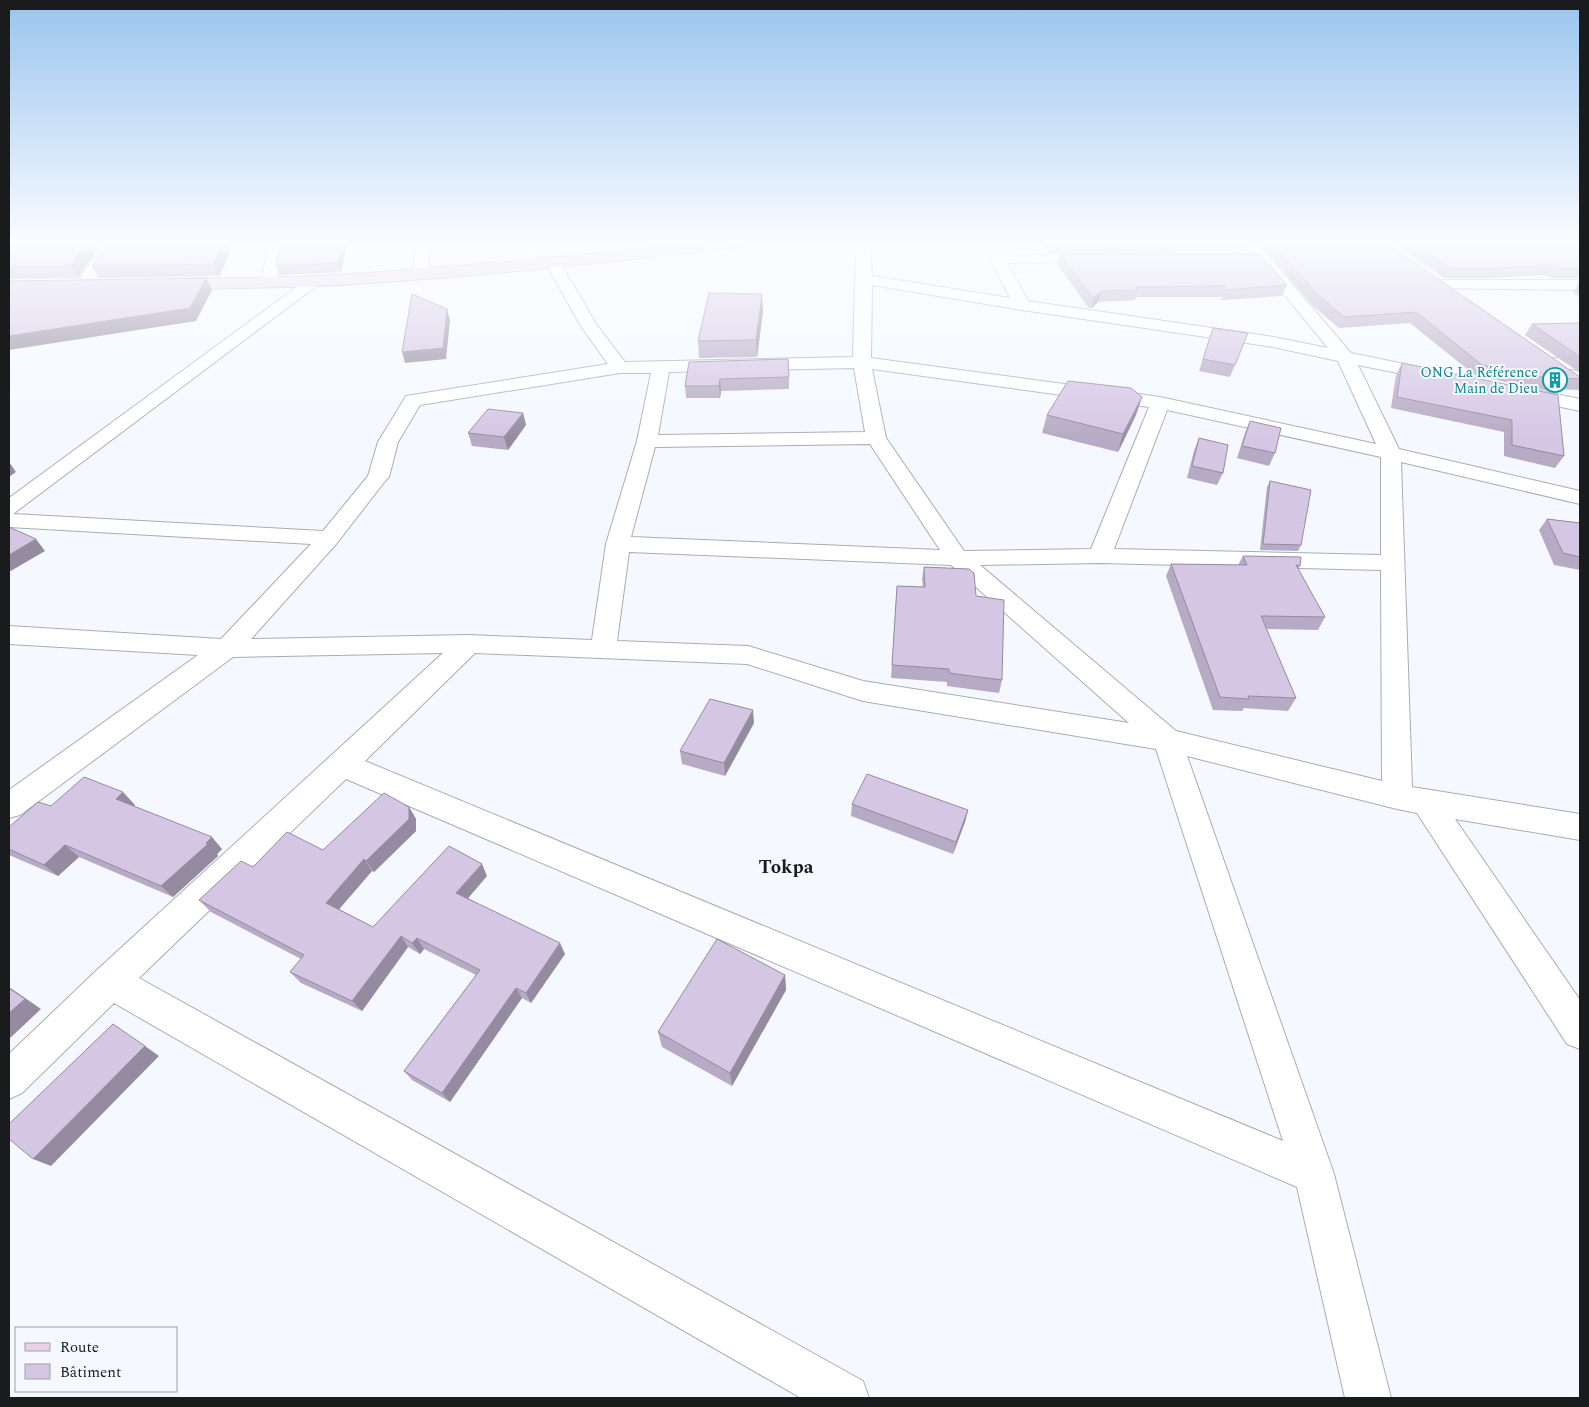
<svg xmlns="http://www.w3.org/2000/svg" width="1589" height="1407" font-family="Spectral,serif">
<style>
.lines{fill:none;stroke-linecap:round;stroke-linejoin:round}
.street-casing{stroke:#a8adb4;stroke-width:2}
.secondary-casing{stroke:#a8adb4;stroke-width:2}
.street{fill:#fff;fill-rule:evenodd}
.secondary{fill:#ead1e9;fill-rule:evenodd}
.wall{fill:#b7aac4}
.shaded-wall{fill:#958ba0}
.building{fill:#d5c6e4;stroke:#958ba0}
.labels{text-anchor:middle;stroke-width:4;stroke-linejoin:round;paint-order:stroke}
.far-culture-label{font-size:14px;fill:#0d838f;stroke:#f5f9ff;text-anchor:end}
.quarter-label{font-size:19px;font-weight:bold;fill:#191b1d;stroke:#f5f9ff}
</style>
<rect width="100%" height="100%" fill="#f5f9ff"/>
<g class="lines">
<defs>
<g id="street">
<path d="M 103,243 L 118,243 L 90,288 L 78,288 L 76,285 Z"/>
<path d="M 269,243 L 283,243 L 277,282 L 275,285 L 263,285 L 261,282 Z"/>
<path d="M 415,243 L 429,243 L 429,273 L 426,276 L 416,276 L 413,273 Z"/>
<path d="M 528,243 L 542,243 L 534,269 L 524,269 L 521,266 Z"/>
<path d="M 856,243 L 870,243 L 872,276 L 1010,298 L 990,259 L 992,256 L 1097,254 L 1102,255 L 1104,258 L 1102,261 L 1007,263 L 1028,301 L 1273,337 L 1328,348 L 1242,243 L 1257,243 L 1351,353 L 1443,372 L 1446,376 L 1443,380 L 1437,381 L 1358,365 L 1399,449 L 1580,491 L 1580,504 L 1401,462 L 1412,787 L 1580,814 L 1580,840 L 1455,819 L 1580,1000 L 1580,1049 L 1567,1044 L 1417,813 L 1397,809 L 1187,756 L 1334,1174 L 1391,1398 L 1345,1398 L 1297,1187 L 346,779 L 139,978 L 863,1381 L 869,1398 L 801,1398 L 114,1003 L 22,1093 L 9,1099 L 9,1054 L 98,969 L 443,653 L 233,657 L 20,815 L 9,818 L 9,790 L 198,655 L 9,644 L 9,626 L 221,639 L 311,544 L 9,527 L 9,498 L 309,278 L 321,278 L 323,281 L 13,514 L 323,531 L 368,476 L 378,442 L 406,396 L 608,364 L 580,325 L 546,263 L 549,260 L 559,260 L 596,324 L 625,362 L 853,357 ZM 872,285 L 1022,310 L 1273,347 L 1338,361 L 1376,444 L 1160,397 L 871,358 ZM 854,368 L 865,432 L 658,435 L 669,372 ZM 872,369 L 1149,407 L 1091,549 L 964,551 L 886,438 ZM 620,373 L 651,373 L 637,441 L 606,544 L 592,640 L 469,635 L 251,639 L 337,543 L 385,481 L 389,477 L 398,442 L 420,405 ZM 1167,410 L 1381,457 L 1381,555 L 1114,549 ZM 870,444 L 940,550 L 631,537 L 655,447 ZM 629,552 L 951,565 L 1129,723 L 863,681 L 748,646 L 617,641 ZM 1100,563 L 1381,570 L 1382,781 L 1176,731 L 980,565 ZM 475,653 L 747,664 L 863,701 L 1156,749 L 1283,1141 L 365,761 Z"/>
<path d="M 1441,280 L 1580,280 L 1580,290 L 1435,288 L 1433,285 L 1435,282 Z"/>
<path d="M 1554,358 L 1580,360 L 1580,370 L 1548,367 L 1545,363 L 1548,359 Z"/>
<path d="M 1521,387 L 1580,399 L 1580,411 L 1514,397 L 1512,393 L 1514,389 Z"/>
</g>
<path id="secondary" d="M 698,243 L 748,243 L 741,247 C 600,263 458,279 316,286 C 268,288 220,288 172,289 L 166,287 L 164,284 L 166,281 L 172,279 L 298,277 L 369,273 L 529,260 Z"/>
</defs>
<use href="#street" class="street-casing"/>
<use href="#secondary" class="secondary-casing"/>
<use href="#street" class="street"/>
<use href="#secondary" class="secondary"/>
</g>
<g class="wall">
<path d="M 9,243 L 101,243 L 78,278 L 9,279 Z"/>
<path d="M 347,243 L 341,272 L 280,275 L 276,266 Z"/>
<path d="M 1042,243 L 1248,243 L 1245,250 L 1049,253 Z"/>
<path d="M 1259,243 L 1386,243 L 1580,377 L 1580,390 L 1550,389 L 1549,391 L 1476,376 L 1410,323 L 1339,328 L 1313,306 Z"/>
<path d="M 1392,243 L 1580,243 L 1580,278 L 1551,278 L 1546,275 L 1492,278 L 1445,278 Z"/>
<path d="M 230,253 L 219,276 L 99,278 L 92,266 Z"/>
<path d="M 1060,254 L 1287,285 L 1282,296 L 1221,300 L 1222,297 L 1136,297 L 1135,300 L 1098,302 L 1092,308 L 1089,308 L 1057,264 Z"/>
<path d="M 1580,281 L 1580,297 L 1573,292 L 1579,282 Z"/>
<path d="M 763,311 L 757,357 L 699,358 L 698,341 Z"/>
<path d="M 1580,323 L 1580,373 L 1525,335 L 1532,324 Z"/>
<path d="M 1213,328 L 1248,333 L 1230,377 L 1199,371 Z"/>
<path d="M 689,362 L 789,377 L 789,389 L 721,391 L 720,398 L 686,398 L 685,386 Z"/>
<path d="M 1402,363 L 1558,395 L 1564,456 L 1555,468 L 1504,456 L 1504,432 L 1391,408 L 1396,375 Z"/>
<path d="M 1142,397 L 1136,415 L 1118,452 L 1042,433 L 1047,415 Z"/>
<path d="M 523,413 L 526,425 L 508,450 L 472,446 L 468,433 Z"/>
<path d="M 1250,421 L 1275,453 L 1269,466 L 1237,458 L 1245,433 Z"/>
<path d="M 1199,438 L 1223,473 L 1217,485 L 1187,478 L 1194,451 Z"/>
<path d="M 1270,481 L 1301,545 L 1298,551 L 1260,550 L 1267,487 Z"/>
<path d="M 1547,519 L 1580,523 L 1580,570 L 1554,565 L 1539,530 Z"/>
<path d="M 1243,556 L 1300,566 L 1298,569 L 1325,617 L 1318,630 L 1266,629 L 1296,698 L 1288,711 L 1244,708 L 1242,711 L 1213,710 L 1166,576 L 1171,564 L 1238,565 Z"/>
<path d="M 924,567 L 976,596 L 1002,680 L 999,693 L 947,686 L 947,682 L 891,678 L 897,586 L 923,587 L 922,579 Z"/>
<path d="M 754,723 L 725,776 L 682,764 L 680,751 Z"/>
<path d="M 852,804 L 968,810 L 965,822 L 953,854 L 851,816 Z"/>
<path d="M 135,805 L 134,806 L 222,849 L 217,854 L 218,856 L 173,897 L 79,857 L 58,876 L 9,855 L 9,827 L 51,806 Z"/>
<path d="M 409,807 L 416,819 L 416,831 L 374,872 L 372,871 L 339,909 L 373,927 L 487,876 L 468,898 L 565,954 L 531,1003 L 522,998 L 450,1102 L 412,1080 L 404,1071 L 476,975 L 424,949 L 420,954 L 408,947 L 362,1011 L 301,983 L 290,972 L 301,959 L 211,912 L 199,900 L 253,867 L 323,850 Z"/>
<path d="M 785,975 L 786,990 L 732,1086 L 662,1047 L 658,1032 Z"/>
</g>
<g class="shaded-wall">
<path d="M 87,243 L 101,243 L 78,278 L 71,266 Z"/>
<path d="M 224,243 L 226,243 L 230,253 L 219,276 L 213,264 Z"/>
<path d="M 342,243 L 347,243 L 341,272 L 338,263 Z"/>
<path d="M 206,278 L 212,290 L 196,321 L 9,350 L 9,336 Z"/>
<path d="M 1101,291 L 1098,302 L 1092,308 L 1094,298 Z"/>
<path d="M 762,294 L 763,311 L 757,357 L 756,340 Z"/>
<path d="M 447,309 L 450,320 L 446,359 L 405,363 L 402,352 Z"/>
<path d="M 720,379 L 721,391 L 720,398 L 719,386 Z"/>
<path d="M 1142,397 L 1136,415 L 1118,452 L 1123,434 Z"/>
<path d="M 523,413 L 526,425 L 508,450 L 504,437 Z"/>
<path d="M 9,462 L 16,472 L 9,477 Z"/>
<path d="M 36,539 L 45,551 L 9,572 L 9,555 Z"/>
<path d="M 753,710 L 754,723 L 725,776 L 724,763 Z"/>
<path d="M 123,792 L 135,805 L 128,811 L 116,799 Z"/>
<path d="M 409,807 L 416,819 L 416,831 L 374,872 L 366,861 Z"/>
<path d="M 968,810 L 965,822 L 953,854 L 956,842 Z"/>
<path d="M 212,837 L 222,849 L 217,854 L 218,856 L 173,897 L 161,886 Z"/>
<path d="M 65,845 L 79,857 L 58,876 L 44,865 Z"/>
<path d="M 364,859 L 372,871 L 335,914 L 326,903 Z"/>
<path d="M 482,864 L 487,876 L 463,904 L 456,893 Z"/>
<path d="M 401,936 L 408,947 L 362,1011 L 352,1001 Z"/>
<path d="M 417,938 L 424,949 L 420,954 L 412,943 Z"/>
<path d="M 560,943 L 565,954 L 531,1003 L 526,993 Z"/>
<path d="M 785,975 L 786,990 L 732,1086 L 730,1073 Z"/>
<path d="M 9,987 L 41,1009 L 9,1039 Z"/>
<path d="M 516,988 L 522,998 L 450,1102 L 442,1093 Z"/>
<path d="M 145,1046 L 159,1056 L 51,1166 L 33,1159 Z"/>
</g>
<g class="building">
<path d="M 9,243 L 87,243 L 71,266 L 9,267 Z"/>
<path d="M 106,243 L 193,243 L 192,245 L 208,243 L 224,243 L 213,264 L 92,266 Z"/>
<path d="M 280,243 L 342,243 L 338,263 L 276,266 Z"/>
<path d="M 1271,243 L 1386,243 L 1580,377 L 1580,379 L 1556,378 L 1557,380 L 1482,365 L 1416,312 L 1344,317 L 1318,295 Z"/>
<path d="M 1412,243 L 1580,243 L 1580,268 L 1558,268 L 1553,265 L 1498,268 L 1450,268 Z"/>
<path d="M 1259,253 L 1287,285 L 1225,290 L 1226,286 L 1136,287 L 1138,290 L 1101,291 L 1094,298 L 1092,297 L 1060,254 Z"/>
<path d="M 206,278 L 190,308 L 9,336 L 9,281 Z"/>
<path d="M 709,293 L 762,294 L 756,340 L 698,341 Z"/>
<path d="M 412,294 L 447,309 L 443,348 L 402,352 Z"/>
<path d="M 1580,323 L 1580,357 L 1532,324 Z"/>
<path d="M 1213,328 L 1248,333 L 1235,365 L 1203,359 Z"/>
<path d="M 788,359 L 789,377 L 720,379 L 719,386 L 685,386 L 689,362 Z"/>
<path d="M 1402,363 L 1558,395 L 1564,456 L 1512,445 L 1512,420 L 1397,397 Z"/>
<path d="M 1068,381 L 1131,388 L 1142,397 L 1123,434 L 1047,415 Z"/>
<path d="M 488,409 L 523,413 L 504,437 L 468,433 Z"/>
<path d="M 1250,421 L 1281,428 L 1275,453 L 1242,446 Z"/>
<path d="M 1199,438 L 1228,445 L 1223,473 L 1192,466 Z"/>
<path d="M 1270,481 L 1311,490 L 1301,545 L 1263,544 Z"/>
<path d="M 1547,519 L 1580,523 L 1580,557 L 1563,553 Z"/>
<path d="M 9,527 L 36,539 L 9,555 Z"/>
<path d="M 1243,556 L 1301,557 L 1300,566 L 1296,565 L 1325,617 L 1261,616 L 1296,698 L 1248,696 L 1249,699 L 1220,697 L 1171,564 L 1247,565 Z"/>
<path d="M 924,567 L 969,569 L 974,573 L 976,596 L 1004,600 L 1002,680 L 949,673 L 949,669 L 892,665 L 897,586 L 925,587 Z"/>
<path d="M 710,699 L 753,710 L 724,763 L 680,751 Z"/>
<path d="M 867,774 L 968,810 L 956,842 L 852,804 Z"/>
<path d="M 84,777 L 123,792 L 116,799 L 212,837 L 206,843 L 208,844 L 161,886 L 65,845 L 44,865 L 9,849 L 9,827 L 38,802 L 51,806 Z"/>
<path d="M 384,793 L 409,807 L 409,819 L 366,861 L 364,859 L 326,903 L 373,927 L 449,846 L 482,864 L 456,893 L 560,943 L 526,993 L 516,988 L 442,1093 L 404,1071 L 480,970 L 417,938 L 412,943 L 401,936 L 352,1001 L 290,972 L 304,955 L 199,900 L 241,861 L 253,867 L 287,832 L 323,850 Z"/>
<path d="M 717,939 L 785,975 L 730,1073 L 658,1032 Z"/>
<path d="M 9,988 L 25,999 L 9,1013 Z"/>
<path d="M 113,1024 L 145,1046 L 33,1159 L 9,1139 L 9,1124 Z"/>
</g>
<linearGradient id="sky" x2="0" y2="1"><stop stop-color="#99c4ee"/><stop offset="0.55" stop-color="#fafcff"/><stop offset="1" stop-color="#fafcff" stop-opacity="0"/></linearGradient>
<rect width="1589" height="440" fill="url(#sky)"/>
<defs>
<symbol id="building-ring" viewBox="-11 -11 22 22"><circle r="9.5" fill="#f5f9ff" stroke="#0f9aa8" stroke-width="1.5"/><path d="M-4-6H4V6H1V3H-1V6H-4ZM-2.5-4.3h1.7v1.8h-1.7ZM.8-4.3h1.7v1.8H.8ZM-2.5-1h1.7V.8h-1.7ZM.8-1h1.7V.8H.8Z" fill="#0f9aa8"/></symbol>
</defs>
<g fill-rule="evenodd">
<use href="#building-ring" x="1541" y="366" width="28" height="28"/>
</g>
<g class="labels">
<g class="far-culture-label">
<text x="1538" y="377">ONG La Référence<tspan x="1538" dy="16">Main de Dieu</tspan></text>
</g>
<g class="quarter-label">
<text x="786" y="873">Tokpa</text>
</g>
</g>
<rect width="1589" height="1407" fill="none" stroke="#191b1d" stroke-width="20"/>
<rect x="15" y="1327" width="162" height="65" fill="#f5f9ff" stroke="#9da0a5"/>
<rect x="25" y="1343" width="25" height="8" fill="#ead1e9" stroke="#9da0a5"/>
<text x="60" y="1352" font-size="15" fill="#191b1d">Route</text>
<rect x="25" y="1364" width="25" height="15" fill="#d5c6e4" stroke="#9da0a5"/>
<text x="60" y="1377" font-size="15" fill="#191b1d">Bâtiment</text>
</svg>
